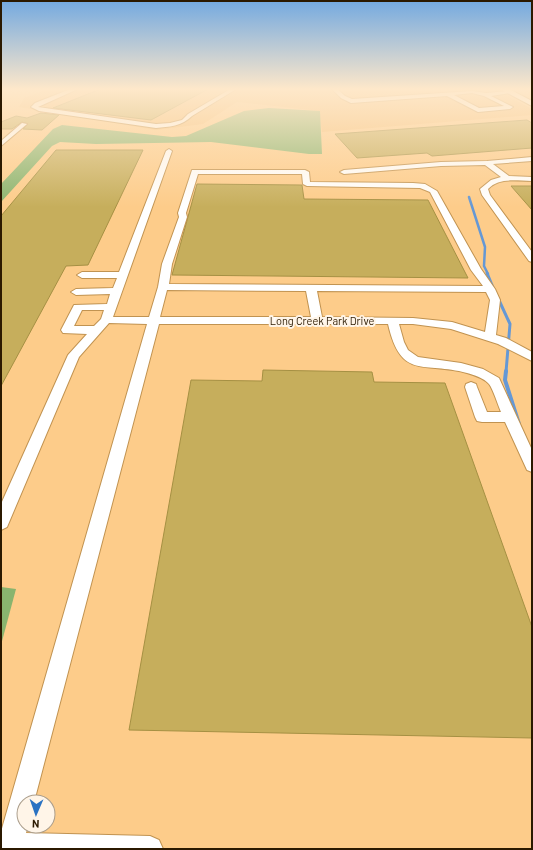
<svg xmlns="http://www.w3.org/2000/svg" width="533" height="850" font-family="Barlow,sans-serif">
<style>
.built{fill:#f6c077}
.forest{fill:#89b46e}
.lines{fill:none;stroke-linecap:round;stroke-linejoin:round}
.stream-far2{stroke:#6598d5;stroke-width:2.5}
.stream-far1{stroke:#6598d5;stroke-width:3}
.stream{stroke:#6598d5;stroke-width:4}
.building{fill:#c6ae5c;stroke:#a59043}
.minor-casing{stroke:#c19351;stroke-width:2}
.major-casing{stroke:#c19351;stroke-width:2}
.minor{fill:#fff;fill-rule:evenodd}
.major{fill:#fff;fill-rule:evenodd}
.labels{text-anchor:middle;stroke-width:4;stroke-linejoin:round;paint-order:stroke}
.street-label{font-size:11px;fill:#2b1900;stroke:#fff5e8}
</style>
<rect width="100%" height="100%" fill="#fdcc8a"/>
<path class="built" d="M 52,88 L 495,88 L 532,109 L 532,115 L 322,132 L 319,111 L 237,102 L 203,124 L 156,130 L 19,107 L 24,98 Z"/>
<g class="forest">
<path d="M 269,108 L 320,111 L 322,154 L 309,154 L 211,142 L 96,144 L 60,142 L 52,146 L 1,202 L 1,184 L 53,129 L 62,125 L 172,137 L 186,136 L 244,111 Z"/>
<path d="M 1,587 L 16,589 L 1,645 Z"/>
</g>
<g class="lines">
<path class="stream-far2" d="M 469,197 L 485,247 L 484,266 L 488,274"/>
<g class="stream-far1">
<path d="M 487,273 L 494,290"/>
<path d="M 498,298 L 510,324 L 506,372"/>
</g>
<path class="stream" d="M 506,371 L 505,380 L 519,424"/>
</g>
<g class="building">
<path d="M 103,88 L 210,88 L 151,120 L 53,108 Z"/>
<path d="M 41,113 L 59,115 L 42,130 L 23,129 L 28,124 L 22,122 L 12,129 L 1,129 L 1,122 L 16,116 L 27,118 Z"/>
<path d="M 527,120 L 532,123 L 532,148 L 432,156 L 427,153 L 357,158 L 335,134 Z"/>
<path d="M 56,150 L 143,150 L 88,265 L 66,266 L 1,386 L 1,216 Z"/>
<path d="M 197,184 L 302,185 L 304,199 L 428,200 L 468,278 L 172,275 Z"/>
<path d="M 511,186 L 532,186 L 532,210 Z"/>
<path d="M 263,370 L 372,372 L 374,382 L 445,383 L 532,627 L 532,738 L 129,730 L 191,380 L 262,381 Z"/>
</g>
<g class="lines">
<defs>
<g id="minor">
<path d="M 73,88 L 80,88 L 38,107 L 156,124 L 170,123 L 182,120 L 188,114 L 232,88 L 238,88 L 192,116 C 182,126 169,127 156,128 L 39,111 L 31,107 L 35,103 Z"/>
<path d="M 331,88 L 336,88 L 345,96 L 352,99 L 472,91 L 486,93 L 508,91 L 510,93 L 491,96 L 513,107 L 510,109 L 478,112 L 447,96 L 351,103 L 341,98 ZM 472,93 L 484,96 L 504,106 L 479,108 L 454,95 Z"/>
<path d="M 22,123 L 27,124 L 1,146 L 1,141 Z"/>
<path d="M 169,149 L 172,151 L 113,317 L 149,317 L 158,287 L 162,264 L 179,217 L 178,213 L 192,170 L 305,170 L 309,172 L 310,182 L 413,183 L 425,184 L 437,191 L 481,269 L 495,289 L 500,300 L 496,335 L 506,338 L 532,352 L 532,361 L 498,344 L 451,329 L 413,324 L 399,324 L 404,342 L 408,350 L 418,357 L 461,363 L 483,369 L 499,378 L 532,450 L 532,472 L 527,470 L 505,422 L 482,422 L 477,421 L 475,417 L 465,387 L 466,384 L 471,382 L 476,384 L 477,387 L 487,412 L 501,412 C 498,405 493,389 489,384 C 484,378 474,375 467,373 C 424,361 401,381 388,324 L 159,324 L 34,802 L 24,802 L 24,826 L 28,826 L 26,833 L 150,836 L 159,840 L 163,849 L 1,849 L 1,832 L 147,324 L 109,323 L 79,357 L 7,527 L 1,530 L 1,504 L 68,355 L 87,334 L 63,333 L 61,330 L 74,305 L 107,304 L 110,294 L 76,295 L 71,292 L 76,289 L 113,288 L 117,278 L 82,278 L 77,275 L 82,272 L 119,272 L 166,151 ZM 198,174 L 302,174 L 303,184 L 307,186 L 420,188 L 430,192 L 471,270 L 483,286 L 169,284 L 172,264 L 187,217 L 186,213 ZM 167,290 L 306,291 L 311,317 L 160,317 ZM 317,291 L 486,292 L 490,300 L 485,332 L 452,322 L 413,318 L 322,317 ZM 82,310 L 104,310 L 101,319 L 94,326 L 74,326 Z"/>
<path d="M 532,157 L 532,161 L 493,164 L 509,176 L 532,177 L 532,181 C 517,181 499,177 488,189 L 490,195 L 532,252 L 532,262 L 529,261 L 482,195 L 480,189 L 491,180 L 501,177 L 485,165 L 441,166 L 344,174 L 340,172 L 344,170 L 441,162 L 487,161 Z"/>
</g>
<path id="major" d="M 498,88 L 507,88 L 532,101 L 532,106 Z"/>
</defs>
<use href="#minor" class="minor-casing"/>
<use href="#major" class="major-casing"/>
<use href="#minor" class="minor"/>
<use href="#major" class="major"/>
</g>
<linearGradient id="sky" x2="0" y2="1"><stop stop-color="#73a9e0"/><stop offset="0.43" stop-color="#fee8ca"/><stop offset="1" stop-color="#fee8ca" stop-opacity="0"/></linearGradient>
<rect width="533" height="207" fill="url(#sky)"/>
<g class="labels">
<g class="street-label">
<text x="322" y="325">Long Creek Park Drive</text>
</g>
</g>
<rect width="533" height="850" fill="none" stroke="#2b1900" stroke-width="4"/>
<g transform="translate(36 814) rotate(182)"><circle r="19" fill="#fff5e8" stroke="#aa9d8b"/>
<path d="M0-3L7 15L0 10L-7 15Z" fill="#2a72c2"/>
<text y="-6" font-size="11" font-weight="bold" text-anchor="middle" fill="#2b1900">N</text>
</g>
</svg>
